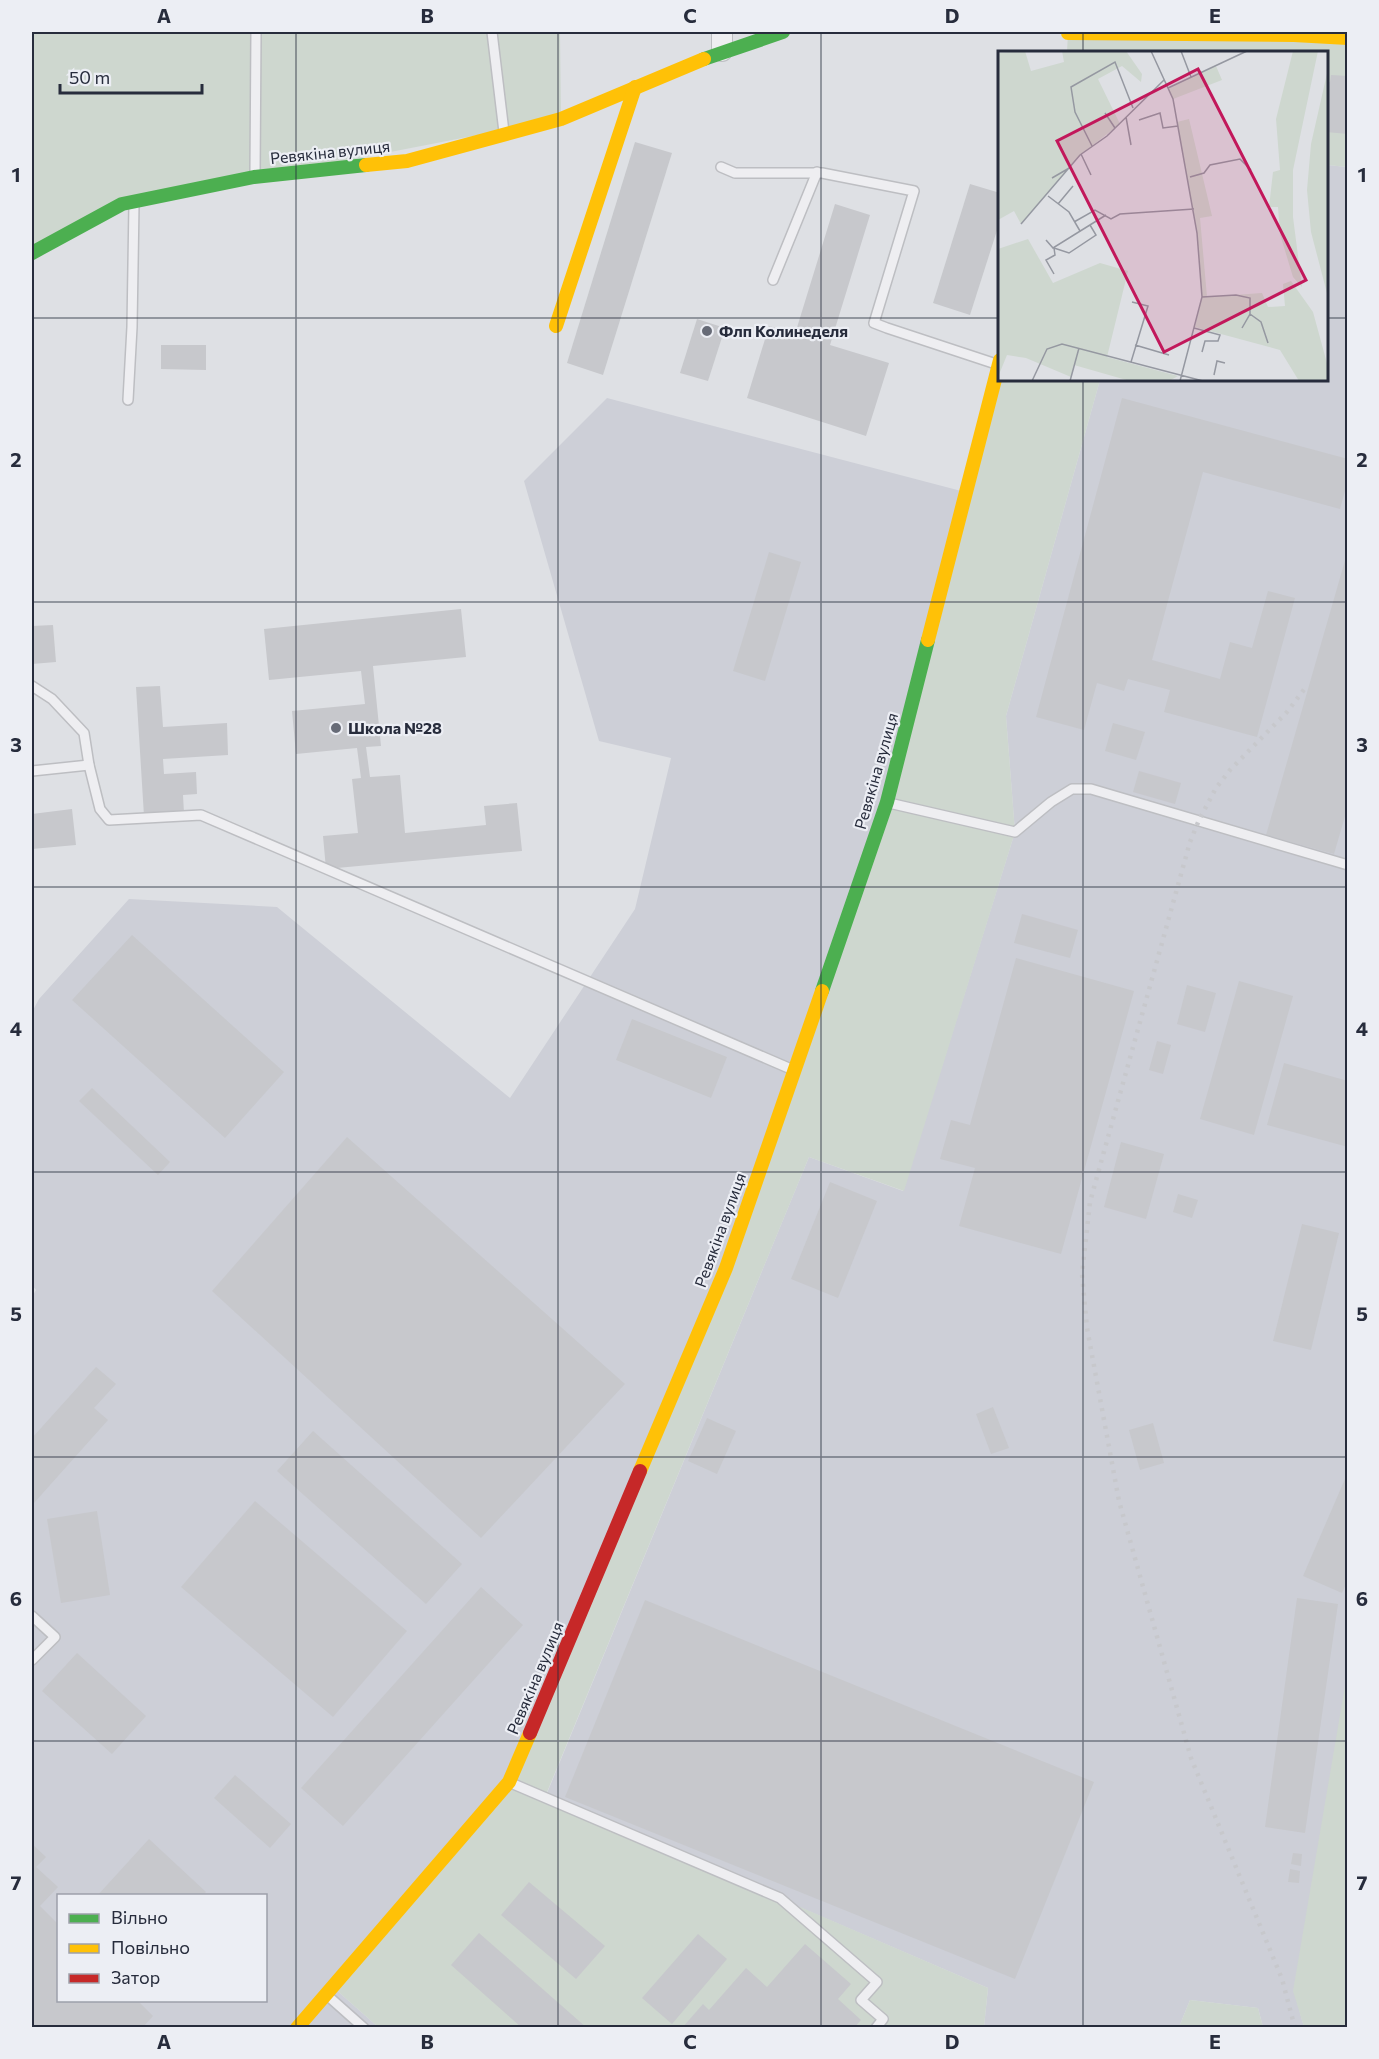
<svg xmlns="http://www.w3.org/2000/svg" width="1379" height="2059" font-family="Commissioner,sans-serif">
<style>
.built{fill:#cdcfd7;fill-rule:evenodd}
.green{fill:#ced7cf}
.building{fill:#c7c8cc}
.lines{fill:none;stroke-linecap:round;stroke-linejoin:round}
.lane-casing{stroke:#bdbec2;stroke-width:12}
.street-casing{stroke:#bdbec2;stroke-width:22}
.lane{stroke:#eeeef1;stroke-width:9}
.street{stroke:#eeeef1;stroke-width:20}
.fast{stroke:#4caf50;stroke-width:14}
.slow{stroke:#ffc107;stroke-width:14}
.jam{stroke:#c62828;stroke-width:14}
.rail{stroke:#c7c8cc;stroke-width:4.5;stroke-dasharray:3 6;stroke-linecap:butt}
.grid{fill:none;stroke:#272c3c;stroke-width:1.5;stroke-opacity:0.55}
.poi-dot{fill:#676b77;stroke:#eceef4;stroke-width:2}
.labels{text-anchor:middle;stroke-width:4.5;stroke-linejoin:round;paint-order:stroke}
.street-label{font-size:16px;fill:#272c3c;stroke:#eceef4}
.poi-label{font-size:16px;font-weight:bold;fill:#272c3c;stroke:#eceef4;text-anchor:start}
.inset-road{fill:none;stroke:#9598a1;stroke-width:1.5}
.view{fill:#c2185b;fill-opacity:0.15;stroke:#c2185b;stroke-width:3}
.inset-edge{fill:none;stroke:#272c3c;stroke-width:3}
.neatline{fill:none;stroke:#272c3c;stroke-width:2}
.grid-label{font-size:20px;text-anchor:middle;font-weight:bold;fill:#272c3c}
</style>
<rect width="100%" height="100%" fill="#dee0e4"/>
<g class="built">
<path d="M 1327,165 L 1347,167 L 1348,1674 L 1294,1991 L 1304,2027 L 1263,2027 L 1258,2008 L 1190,2000 L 1179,2027 L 984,2027 L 988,1988 L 545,1798 L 809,1157 L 903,1191 L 1015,832 L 1006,716 L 1100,380 L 1326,380 Z"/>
<path d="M 607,398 L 965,492 L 887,802 L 726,1268 L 509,1782 L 333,1987 L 378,2027 L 32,2027 L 32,1297 L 36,1290 L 32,1285 L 32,1012 L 39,999 L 129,899 L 277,907 L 510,1098 L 635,909 L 671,758 L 599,741 L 524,481 ZM 58,1896 L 266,1896 L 266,2000 L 58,2000 Z"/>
</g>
<g class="green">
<path d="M 32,32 L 560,32 L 561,119 L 122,204 L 32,249 Z"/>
<path d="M 1068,33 L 1347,38 L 1347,167 L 1327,165 L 1326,52 L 1067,52 Z"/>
<path d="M 1000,380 L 1100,380 L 1006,716 L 1015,832 L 904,1191 L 809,1157 L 545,1797 L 988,1988 L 984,2027 L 378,2027 L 333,1987 L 509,1782 L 726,1268 L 887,802 Z"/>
<path d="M 1347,1674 L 1347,2027 L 1304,2027 L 1293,1991 Z"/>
<path d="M 1190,2000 L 1258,2008 L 1263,2027 L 1179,2027 Z"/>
</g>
<g class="building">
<path d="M 1331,75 L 1348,76 L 1348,134 L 1326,132 L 1326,82 L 1330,82 Z"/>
<path d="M 635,142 L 672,153 L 603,375 L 567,363 Z"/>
<path d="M 970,184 L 1000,193 L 1000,221 L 970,315 L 933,303 Z"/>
<path d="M 835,204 L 870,215 L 830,345 L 889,363 L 866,436 L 747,398 L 769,326 L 795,334 Z"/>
<path d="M 697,319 L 725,328 L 708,381 L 680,373 Z"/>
<path d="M 161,345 L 206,345 L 206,370 L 161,369 Z"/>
<path d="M 1122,398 L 1348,459 L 1348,480 L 1340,509 L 1203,472 L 1152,660 L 1220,679 L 1230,642 L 1252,648 L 1268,591 L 1295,598 L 1257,737 L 1164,712 L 1170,690 L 1128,679 L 1124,691 L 1097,683 L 1084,730 L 1036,717 Z"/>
<path d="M 1348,550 L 1348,806 L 1334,854 L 1266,835 Z"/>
<path d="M 769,552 L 801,562 L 765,681 L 733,671 Z"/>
<path d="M 461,609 L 466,657 L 373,666 L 381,746 L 366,747 L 370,777 L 400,775 L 405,833 L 486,825 L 484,806 L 517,803 L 522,851 L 326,869 L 323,836 L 358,833 L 352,779 L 361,778 L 357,748 L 296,754 L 292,711 L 365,704 L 361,671 L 269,680 L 264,629 Z"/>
<path d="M 53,625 L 56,662 L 32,664 L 32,626 Z"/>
<path d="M 160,686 L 163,727 L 227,723 L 228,755 L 163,759 L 164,774 L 196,772 L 197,794 L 183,795 L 184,813 L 144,816 L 136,687 Z"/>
<path d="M 1113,723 L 1145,732 L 1136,760 L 1105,751 Z"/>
<path d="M 1139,771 L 1181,783 L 1175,804 L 1133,792 Z"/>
<path d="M 72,809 L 76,845 L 32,849 L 32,814 Z"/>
<path d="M 1022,914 L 1078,930 L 1070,958 L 1014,943 Z"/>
<path d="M 132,935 L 284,1072 L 225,1138 L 72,1000 Z"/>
<path d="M 1016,958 L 1134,991 L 1061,1254 L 959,1226 L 975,1168 L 940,1159 L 951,1120 L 970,1125 Z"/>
<path d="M 1239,981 L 1293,996 L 1254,1135 L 1200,1119 Z"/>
<path d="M 1187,985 L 1216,993 L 1205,1032 L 1177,1024 Z"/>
<path d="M 632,1019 L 727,1057 L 711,1098 L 616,1060 Z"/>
<path d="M 1157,1041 L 1171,1045 L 1163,1074 L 1149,1070 Z"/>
<path d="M 1284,1063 L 1348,1081 L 1348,1147 L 1267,1125 Z"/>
<path d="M 92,1088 L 170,1162 L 158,1175 L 79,1101 Z"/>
<path d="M 347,1137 L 625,1384 L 481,1538 L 212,1291 Z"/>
<path d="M 1121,1142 L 1164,1154 L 1146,1219 L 1104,1207 Z"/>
<path d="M 830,1182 L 877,1201 L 838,1298 L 791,1279 Z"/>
<path d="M 1178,1194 L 1198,1200 L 1192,1218 L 1173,1212 Z"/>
<path d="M 1302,1224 L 1339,1233 L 1311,1350 L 1273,1341 Z"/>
<path d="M 96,1367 L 116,1384 L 94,1408 L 108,1420 L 34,1503 L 32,1500 L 32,1438 Z"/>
<path d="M 993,1407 L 1009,1448 L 991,1454 L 976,1414 Z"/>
<path d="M 707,1418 L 736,1431 L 717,1474 L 688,1461 Z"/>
<path d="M 1153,1423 L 1164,1463 L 1140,1470 L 1129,1430 Z"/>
<path d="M 313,1431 L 462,1564 L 426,1604 L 277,1471 Z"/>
<path d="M 1348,1472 L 1348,1580 L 1342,1593 L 1303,1576 Z"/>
<path d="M 255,1501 L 407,1631 L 333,1717 L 181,1587 Z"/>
<path d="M 97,1511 L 110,1595 L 61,1603 L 47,1519 Z"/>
<path d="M 481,1587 L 523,1625 L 343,1826 L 301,1788 Z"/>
<path d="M 1297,1598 L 1338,1604 L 1305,1833 L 1265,1827 Z"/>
<path d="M 645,1600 L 1094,1782 L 1015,1979 L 565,1797 Z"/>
<path d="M 77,1653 L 146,1716 L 112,1754 L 42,1691 Z"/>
<path d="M 235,1775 L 291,1824 L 270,1848 L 214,1798 Z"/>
<path d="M 149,1839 L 206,1892 L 202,1896 L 97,1896 Z"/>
<path d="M 32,1844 L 46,1857 L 36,1867 L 58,1887 L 40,1906 L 58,1924 L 58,2000 L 137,2000 L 153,2016 L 142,2028 L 32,2028 Z"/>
<path d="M 1293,1853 L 1302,1854 L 1301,1866 L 1291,1864 Z"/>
<path d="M 1290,1869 L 1300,1871 L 1299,1883 L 1288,1882 Z"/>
<path d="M 529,1882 L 605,1946 L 576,1979 L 501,1915 Z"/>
<path d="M 479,1933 L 587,2028 L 522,2028 L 451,1965 Z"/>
<path d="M 698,1934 L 727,1959 L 672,2024 L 642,1998 Z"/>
<path d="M 805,1944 L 851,1984 L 838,1999 L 861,2020 L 854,2028 L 682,2028 L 703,2004 L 709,2010 L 746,1968 L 767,1987 Z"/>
</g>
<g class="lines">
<defs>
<g id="lane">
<path d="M 492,32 L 504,132"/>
<path d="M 721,167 L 735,173 L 822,173 L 914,191 L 874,323 L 887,328 L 996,364"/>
<path d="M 255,174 L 256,32"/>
<path d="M 773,280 L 817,172"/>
<path d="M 128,400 L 132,327 L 134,204"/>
<path d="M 32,686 L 52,699 L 84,733 L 89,765 L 100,809 L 109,820 L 201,815 L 791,1069"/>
<path d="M 32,771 L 89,765"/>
<path d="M 889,803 L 1015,832 L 1051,802 L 1072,789 L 1091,789 L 1348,865"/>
<path d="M 32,1616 L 55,1637 L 32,1660"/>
<path d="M 511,1783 L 780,1898 L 877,1982 L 861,2000 L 883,2019 L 876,2028"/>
<path d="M 328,1996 L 364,2028"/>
</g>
<path id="street" d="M 722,51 L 722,32"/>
</defs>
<use href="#lane" class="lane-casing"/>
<use href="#street" class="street-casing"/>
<use href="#lane" class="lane"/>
<use href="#street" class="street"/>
<g class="fast">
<path d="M 704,59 L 783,32"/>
<path d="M 32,253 L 122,204 L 254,177 L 366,165"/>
<path d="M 822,991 L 887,802 L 928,640"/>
</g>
<g class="slow">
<path d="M 1068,33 L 1294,35 L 1348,38"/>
<path d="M 366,165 L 407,161 L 561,119 L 704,59"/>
<path d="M 556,326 L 635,87"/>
<path d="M 928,640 L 1000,360"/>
<path d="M 640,1471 L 726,1268 L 822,991"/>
<path d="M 297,2028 L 509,1782 L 530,1733"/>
</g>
<path class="jam" d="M 530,1733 L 640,1471"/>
<path class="rail" d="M 1295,2028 L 1282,1979 L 1191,1758 L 1119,1501 L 1087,1328 L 1082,1274 L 1090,1202 L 1190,842 L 1199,820 L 1216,788 L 1230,770 L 1287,712 L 1306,687"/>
</g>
<path class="grid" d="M 296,32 L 296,2028M 558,32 L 558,2028M 821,32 L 821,2028M 1083,32 L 1083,52M 32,318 L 1000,318M 1326,318 L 1348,318M 1083,380 L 1083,2028M 32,602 L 1348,602M 32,887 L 1348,887M 32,1172 L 1348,1172M 32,1457 L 1348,1457M 32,1741 L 1348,1741"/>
<g class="poi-dot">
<circle cx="707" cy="331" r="6"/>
<circle cx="336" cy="728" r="6"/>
</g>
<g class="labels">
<g class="street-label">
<text transform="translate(330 152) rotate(-6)" y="6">Ревякіна вулиця</text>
<text transform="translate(876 771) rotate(-74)" y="6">Ревякіна вулиця</text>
<text transform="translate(720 1230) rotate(-70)" y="6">Ревякіна вулиця</text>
<text transform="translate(535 1678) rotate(-67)" y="6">Ревякіна вулиця</text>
</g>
<g class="poi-label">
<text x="719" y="337">Флп Колинеделя</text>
<text x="348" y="734">Школа №28</text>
</g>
</g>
<g transform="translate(998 51)">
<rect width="330" height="330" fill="#dee0e4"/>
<path d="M 27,0 L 33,20 L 66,11 L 64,0 L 128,0 L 144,23 L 143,31 L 124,15 L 100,28 L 122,73 L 82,104 L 23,173 L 16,160 L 0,169 L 0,2 ZM 295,0 L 320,0 L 295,119 L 295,166 L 304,236 L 295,226 L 282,183 L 280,156 L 271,156 L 275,121 L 282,119 L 278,68 ZM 218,15 L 224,29 L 175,48 L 170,37 ZM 330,18 L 330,246 L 313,181 L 309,139 L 313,93 ZM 191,68 L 214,165 L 202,167 L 209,246 L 264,242 L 270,256 L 287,255 L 285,233 L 293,230 L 315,261 L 330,316 L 330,330 L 301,330 L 282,299 L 197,276 L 204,246 L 199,182 L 179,71 ZM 30,188 L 55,232 L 102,212 L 130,220 L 109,306 L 180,325 L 171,330 L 132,330 L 76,314 L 73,326 L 28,307 L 9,304 L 0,326 L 0,198 Z" fill="#ced7cf"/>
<path class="inset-road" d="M 153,0 L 175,48 L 199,182 L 204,246 L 182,330M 183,0 L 193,26M 170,37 L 249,0M 107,62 L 117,77M 128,66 L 133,94M 141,69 L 162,62 L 165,77 L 180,75M 94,95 L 77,61 L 73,36 L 117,11 L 135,57M 83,103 L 93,124M 192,126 L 206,122 L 212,114 L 242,108 L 253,119M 54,127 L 73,116M 50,145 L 71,161 L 82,180M 60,153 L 75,135M 76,171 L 97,159 L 113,168 L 122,163 L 196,158M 23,173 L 82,104 L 109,85 L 166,29M 48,189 L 55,197 L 108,164M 56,197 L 71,202 L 98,184 L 92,174M 56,197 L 57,204 L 48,209 L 56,223M 204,246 L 238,244 L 252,247 L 252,263 L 244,277M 252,263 L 263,271 L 270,292M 196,277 L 222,284 L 220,290 L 207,290 L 204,301M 137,294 L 171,304M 133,311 L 150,255 L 134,251M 216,324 L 219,310 L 227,312M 34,330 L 49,298 L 64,293 L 205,330M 72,330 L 81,297"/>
<path class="view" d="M 200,18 L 308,229 L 166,301 L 59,90 Z"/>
<rect width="330" height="330" class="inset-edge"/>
</g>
<rect width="1379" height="2059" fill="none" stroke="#eceef4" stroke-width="66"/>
<rect x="57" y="1894" width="210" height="108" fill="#eceef4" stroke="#9da0aa" stroke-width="1.5"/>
<rect x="69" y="1914" width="30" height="9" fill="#4caf50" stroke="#9da0aa" stroke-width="1.5"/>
<text x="111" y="1924" font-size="18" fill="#272c3c">Вільно</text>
<rect x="69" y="1944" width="30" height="9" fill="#ffc107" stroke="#9da0aa" stroke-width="1.5"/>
<text x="111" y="1954" font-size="18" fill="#272c3c">Повільно</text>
<rect x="69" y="1974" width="30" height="9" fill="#c62828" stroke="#9da0aa" stroke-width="1.5"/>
<text x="111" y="1984" font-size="18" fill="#272c3c">Затор</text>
<path d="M60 84v9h142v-9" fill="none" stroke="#272c3c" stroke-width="3"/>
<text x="69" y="84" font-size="18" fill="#272c3c" stroke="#eceef4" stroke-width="4.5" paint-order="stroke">50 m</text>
<rect x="33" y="33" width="1313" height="1993" class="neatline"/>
<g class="grid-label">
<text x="164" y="23">A</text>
<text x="427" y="23">B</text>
<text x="690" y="23">C</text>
<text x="952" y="23">D</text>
<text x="1215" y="23">E</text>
<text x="16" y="182">1</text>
<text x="1362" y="182">1</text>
<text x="16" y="467">2</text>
<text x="1362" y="467">2</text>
<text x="16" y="752">3</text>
<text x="1362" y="752">3</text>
<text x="16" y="1036">4</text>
<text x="1362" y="1036">4</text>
<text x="16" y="1321">5</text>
<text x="1362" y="1321">5</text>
<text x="16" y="1606">6</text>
<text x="1362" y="1606">6</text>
<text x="16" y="1890">7</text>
<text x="1362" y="1890">7</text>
<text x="164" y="2049">A</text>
<text x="427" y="2049">B</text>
<text x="690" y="2049">C</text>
<text x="952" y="2049">D</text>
<text x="1215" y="2049">E</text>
</g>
</svg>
